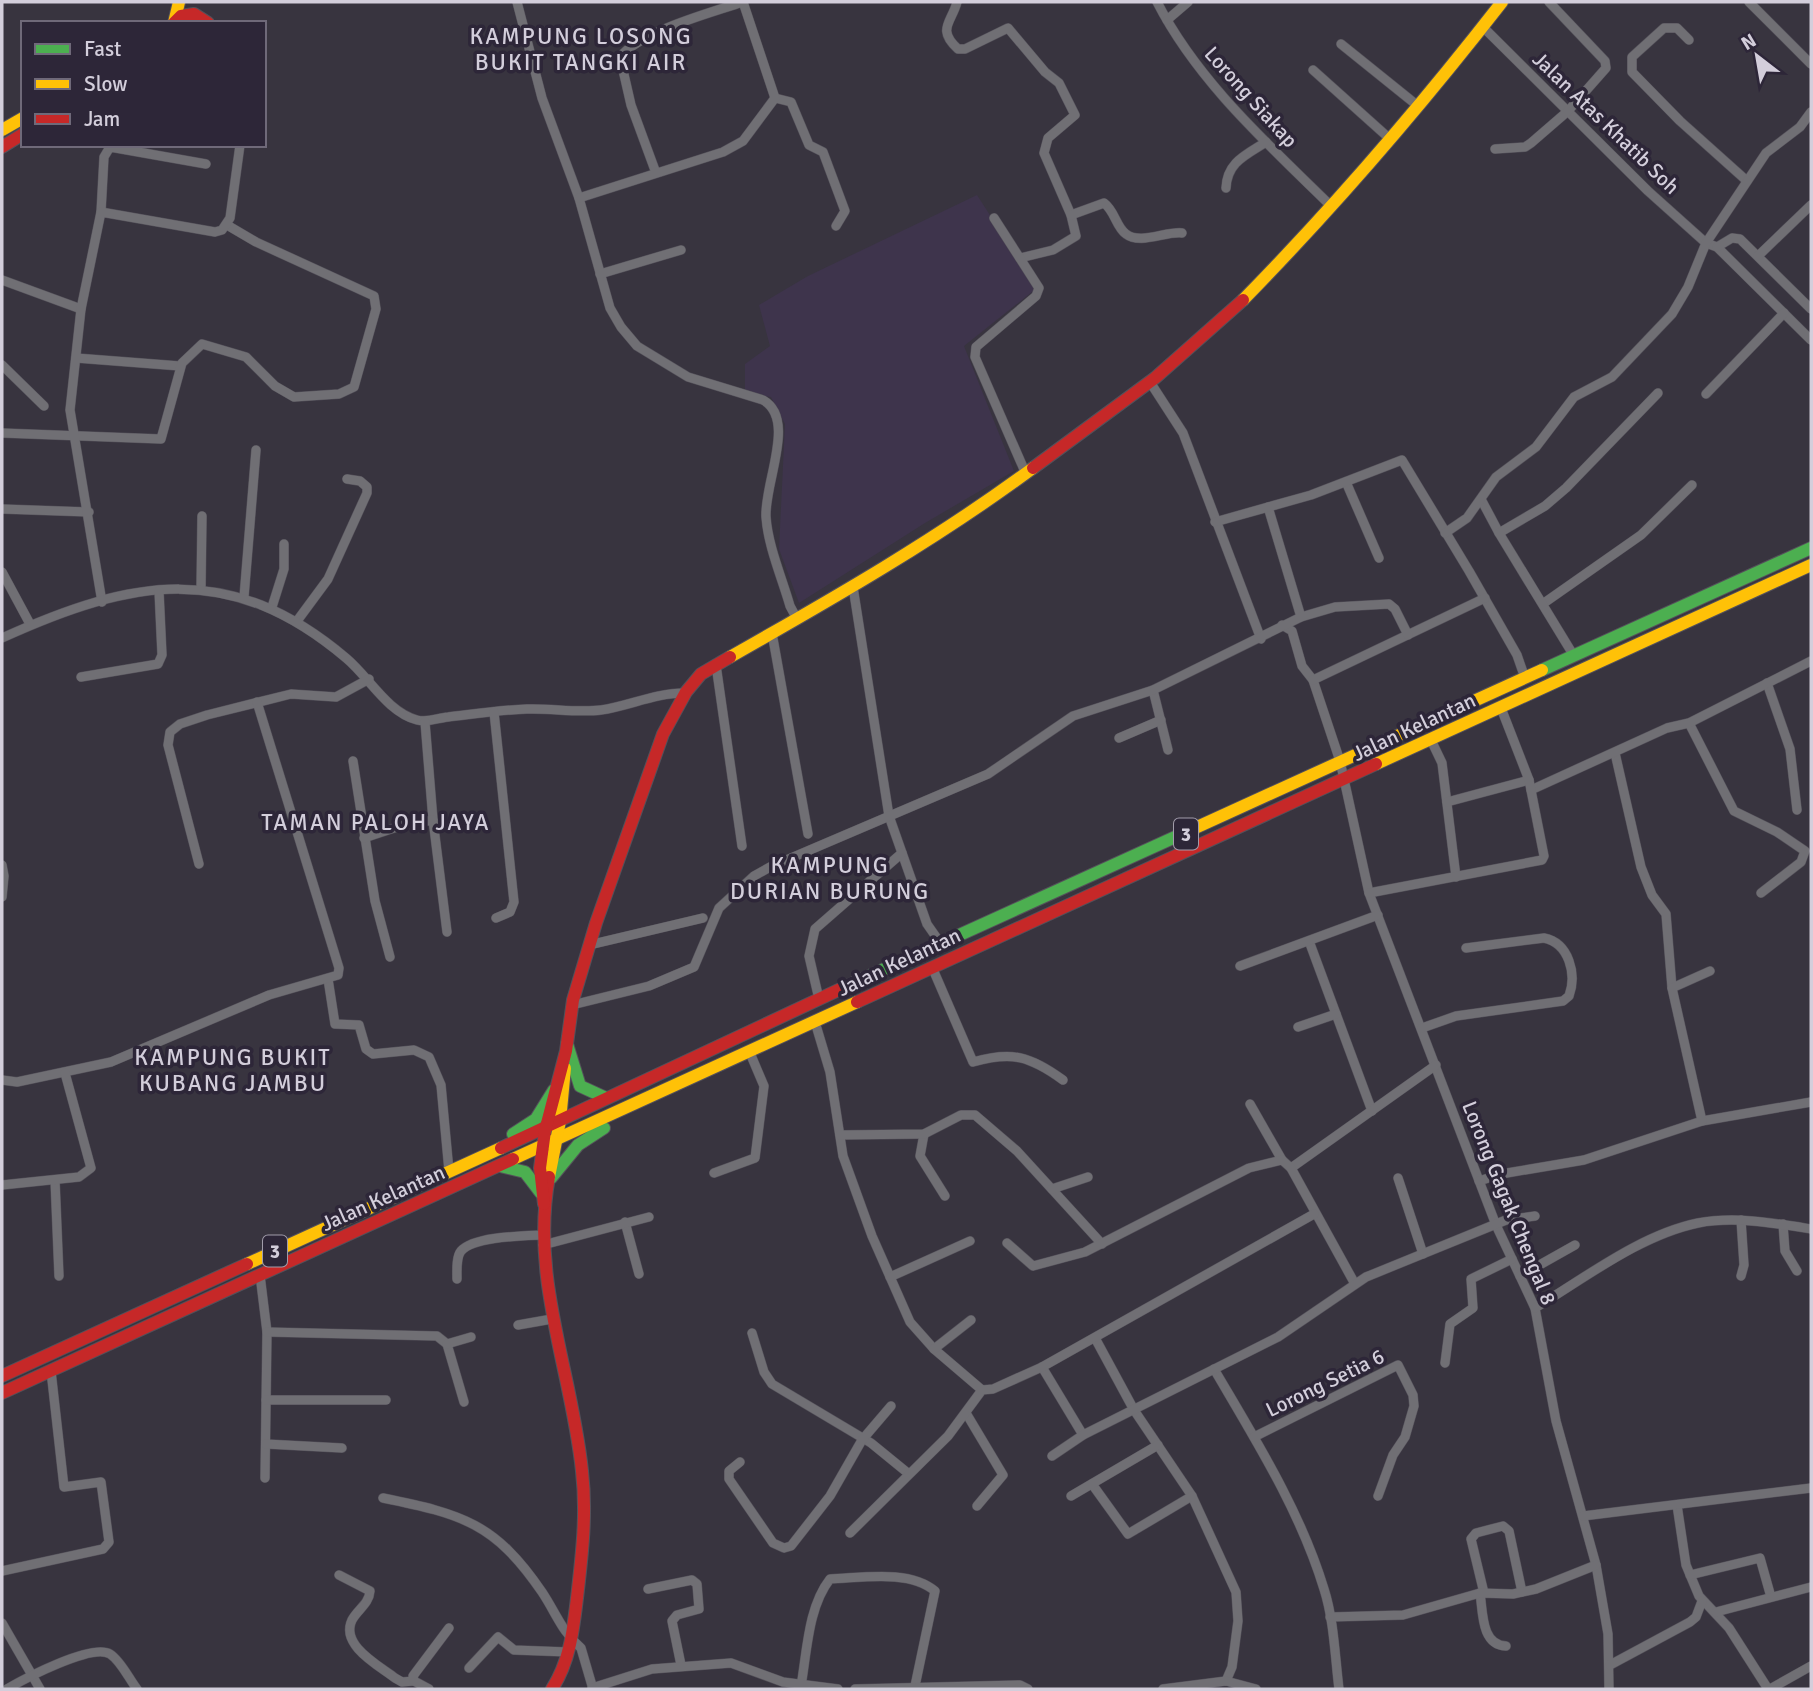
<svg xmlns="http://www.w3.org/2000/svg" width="1813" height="1691" font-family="Signika,sans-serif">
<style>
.built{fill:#3e344c}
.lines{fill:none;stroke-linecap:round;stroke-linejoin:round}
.street-casing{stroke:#54515a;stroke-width:10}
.fast-casing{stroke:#54515a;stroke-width:14}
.slow-casing{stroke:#54515a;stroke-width:14}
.jam-casing{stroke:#54515a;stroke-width:14}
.street{stroke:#706f74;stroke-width:9}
.fast{stroke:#4caf50;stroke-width:12}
.slow{stroke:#ffc107;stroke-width:12}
.jam{stroke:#c62828;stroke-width:12}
.labels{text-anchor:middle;stroke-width:7;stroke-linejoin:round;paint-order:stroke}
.shield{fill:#2d2638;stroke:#a19caa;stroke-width:2}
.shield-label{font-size:19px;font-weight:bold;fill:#d3cedb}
.street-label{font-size:21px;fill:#d3cedb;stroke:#2d2638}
.neighbourhood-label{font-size:23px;letter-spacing:2px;fill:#d3cedb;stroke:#2d2638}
</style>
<rect width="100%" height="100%" fill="#38343f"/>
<path class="built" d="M 977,195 L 1037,288 L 964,346 L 1014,471 L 925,523 L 799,603 L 779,549 L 785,424 L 771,397 L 745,394 L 745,364 L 770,346 L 759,305 L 808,276 Z"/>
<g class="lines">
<defs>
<g id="street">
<path d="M 517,2 L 542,98 L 579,198 L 610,308 L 621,327 L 637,346 L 688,377 L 763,400 C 797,419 764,483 766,517 C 768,546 782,578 790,606 L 797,619"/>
<path d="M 957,2 C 952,22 936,29 958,49 L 965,49 L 1008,28 L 1045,72 L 1059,83 L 1075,115 L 1048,138 L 1044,153 L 1071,215 L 1076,236 L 1053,250 L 1020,258"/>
<path d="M 1157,2 C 1198,82 1268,144 1332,207"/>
<path d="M 1749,2 L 1811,64"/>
<path d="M 1167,20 L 1188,2"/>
<path d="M 1483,27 L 1648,191 L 1706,243 L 1717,247 L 1811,340"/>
<path d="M 1689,40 L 1677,28 L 1664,28 L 1632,57 L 1632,72 L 1680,121 L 1747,181"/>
<path d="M 1341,44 L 1418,106"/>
<path d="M 1313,70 L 1390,139"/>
<path d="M 775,98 L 791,102 L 809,145 L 823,152 L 845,211 L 836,226"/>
<path d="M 1495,149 L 1525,147 L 1531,143 L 1568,111 L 1606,68 L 1605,61 L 1549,2"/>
<path d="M 1226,188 C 1227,162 1246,155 1266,142"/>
<path d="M 579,198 L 723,152 L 743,141 L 775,98 L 743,2 C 712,12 640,32 620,57 L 631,105 L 656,173"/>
<path d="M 101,212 L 104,157 L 110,147 L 206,164"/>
<path d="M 1071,215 L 1104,203 C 1115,211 1116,227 1126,234 C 1140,245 1166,231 1182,233"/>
<path d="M 994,218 L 1039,288 L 1036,296 L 976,347 L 975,357 L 1026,474"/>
<path d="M 1717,247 L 1732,238 L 1740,239 L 1811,309"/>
<path d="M 1758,256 L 1811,205"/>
<path d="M 600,274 L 681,250"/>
<path d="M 2,280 L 81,309"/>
<path d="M 76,358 L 180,366"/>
<path d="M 2,365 L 44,406"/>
<path d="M 1150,382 L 1183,433 L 1261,639"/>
<path d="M 1706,394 L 1784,313"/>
<path d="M 2,433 L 161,439 L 182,363 L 202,344 L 246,357 L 275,386 L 294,397 L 339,394 L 354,387 L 376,309 L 374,296 L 256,242 L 227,225"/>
<path d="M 1346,482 L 1379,558"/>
<path d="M 1482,501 L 1499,533"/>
<path d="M 1268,507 L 1301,617"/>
<path d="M 2,509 L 89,512"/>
<path d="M 1215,522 L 1311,495 L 1402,460 L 1469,571 L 1517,655 L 1525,678"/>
<path d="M 1445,533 L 1467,518 L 1496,477 L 1536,447 L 1574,397 L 1612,377 L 1672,314 L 1688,287 L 1706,243 L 1766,153 L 1800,127 L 1811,112"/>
<path d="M 2,572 L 30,624"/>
<path d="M 853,587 L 889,816 L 927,924 L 941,944"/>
<path d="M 201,588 L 202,516"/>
<path d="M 244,597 L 256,450"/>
<path d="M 102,602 L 70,410 L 81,309 L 101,212 L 215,232 L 222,230 L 230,218 L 240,145"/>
<path d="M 1544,603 L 1641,535 L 1692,485"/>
<path d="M 272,607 L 284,569 L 284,544"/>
<path d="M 297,621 L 328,579 L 367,493 L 367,487 L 360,481 L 347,479"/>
<path d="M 1282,625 L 1292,631 L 1302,666 L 1313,680 L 1340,761 L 1369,893 L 1496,1225 L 1535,1308 L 1556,1421 L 1596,1565 L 1608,1634 L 1609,1689"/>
<path d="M 772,633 L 808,834"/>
<path d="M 2,638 C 132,579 230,560 346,658 C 369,677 387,712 417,720 C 428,723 437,718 448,717 C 474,714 501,710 527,709 C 551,708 577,713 601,710 C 629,706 655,693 684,693"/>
<path d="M 1574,656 L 1499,533 L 1545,506 L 1566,488 L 1658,393"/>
<path d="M 716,665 L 742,846"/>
<path d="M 81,677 L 158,664 L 162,655 L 159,591"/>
<path d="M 1313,680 L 1485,598"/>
<path d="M 1767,683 L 1790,749 L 1797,810"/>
<path d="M 1153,690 L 1168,750"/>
<path d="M 494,712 L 514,902 L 510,912 L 496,918"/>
<path d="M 425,722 L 433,820 L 447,932"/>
<path d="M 1689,723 L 1734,811 L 1777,832 L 1805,851 L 1801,862 L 1761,893"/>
<path d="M 1119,738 L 1161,720"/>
<path d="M 1431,740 L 1442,763 L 1456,877"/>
<path d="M 1615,753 L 1641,867 L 1652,895 L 1666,914 L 1672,988"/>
<path d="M 353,761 L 375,901 L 390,957"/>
<path d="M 1531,790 L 1667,728 L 1689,723 L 1811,661"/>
<path d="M 1447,802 L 1529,780"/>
<path d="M 364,838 L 400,826 L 433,820"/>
<path d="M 199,864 L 168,745 L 170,732 L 180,724 L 207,715 L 291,694 L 336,697 L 369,679"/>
<path d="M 2,865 L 4,876 L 2,897"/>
<path d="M 1369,893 L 1542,860 L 1544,856 L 1529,780 L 1501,708"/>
<path d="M 1309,941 L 1372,1111"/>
<path d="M 589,945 L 703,918"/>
<path d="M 1240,966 L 1378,915"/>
<path d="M 932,967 L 973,1062 C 1012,1051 1030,1056 1063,1080"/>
<path d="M 328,979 L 335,1024 L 359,1025 L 366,1049 L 373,1054 L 414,1050 L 429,1057 L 441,1085 L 449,1171"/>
<path d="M 819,999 L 809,956 L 815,929 L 902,853"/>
<path d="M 572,1005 L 649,986 L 694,967 L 719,908 L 754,876 L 770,867 L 988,774 L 1073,716 L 1153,690 L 1301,617 L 1335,607 L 1389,604 L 1395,609 L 1408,635"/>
<path d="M 815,1022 L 830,1072 L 843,1156 L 872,1236 L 910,1322 L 934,1349 L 982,1390"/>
<path d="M 1298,1027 L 1336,1014"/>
<path d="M 1422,1028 L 1456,1016 L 1563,1001 L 1569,996 C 1577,974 1569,943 1544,938 L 1466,948"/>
<path d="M 2,1080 L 17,1082 L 111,1062 L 269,995 L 338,975 L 339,968 L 257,702"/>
<path d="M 1250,1104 L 1282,1160"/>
<path d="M 1702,1121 L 1811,1102"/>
<path d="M 924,1134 L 920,1156 L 945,1196"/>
<path d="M 840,1135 L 924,1134 L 961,1115 L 975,1115 L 1017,1151 L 1102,1244"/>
<path d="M 1291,1168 L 1436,1065"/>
<path d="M 714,1173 L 755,1158 L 764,1086 L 750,1053"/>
<path d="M 1398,1178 L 1423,1254"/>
<path d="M 55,1180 L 59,1276"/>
<path d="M 1479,1181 L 1501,1174 L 1584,1160 L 1702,1121 L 1672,988 L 1710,971"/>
<path d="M 2,1185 L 79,1177 L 91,1168 L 65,1073"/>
<path d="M 1052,1189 L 1088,1177"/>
<path d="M 1741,1220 L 1744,1265 L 1741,1276"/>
<path d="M 625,1222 L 639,1274"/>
<path d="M 1783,1224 L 1785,1251 L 1797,1271"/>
<path d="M 1007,1243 L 1033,1266 L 1085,1252 L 1249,1168 L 1282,1160 L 1291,1168 L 1355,1284"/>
<path d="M 543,1245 L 649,1217"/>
<path d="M 260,1275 L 267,1332 L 265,1478"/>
<path d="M 1520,1276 L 1575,1245"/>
<path d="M 890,1277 L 970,1241"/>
<path d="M 457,1279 C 457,1271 456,1257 461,1251 C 474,1236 524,1236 544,1235"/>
<path d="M 1535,1308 C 1585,1278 1640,1235 1698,1223 C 1735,1216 1774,1223 1811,1229"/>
<path d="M 518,1325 L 552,1319"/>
<path d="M 267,1332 L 437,1336 L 447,1344 L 464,1402"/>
<path d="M 752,1333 L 764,1372 L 772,1384 L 871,1443 L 909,1474"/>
<path d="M 1095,1338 L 1134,1410 L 1192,1496 L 1236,1592 L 1238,1621 L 1232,1667 L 1226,1681"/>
<path d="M 447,1344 L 471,1337"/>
<path d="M 934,1349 L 971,1320"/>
<path d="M 1445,1363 L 1450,1324 L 1473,1308 L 1471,1279 L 1512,1259"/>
<path d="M 1042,1367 L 1083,1435"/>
<path d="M 1214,1369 C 1255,1439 1300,1510 1324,1589 C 1334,1620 1335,1657 1339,1689"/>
<path d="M 266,1400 L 386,1400"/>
<path d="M 966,1413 L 1003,1475 L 977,1506"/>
<path d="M 1254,1437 L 1398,1365 L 1413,1395 L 1414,1406 L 1405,1437 L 1393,1455 L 1378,1496"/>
<path d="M 266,1444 L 342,1448"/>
<path d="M 1052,1456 L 1083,1435 L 1278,1337 L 1366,1277 L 1506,1220 L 1535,1216"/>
<path d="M 740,1462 L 729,1471 L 729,1479 L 773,1543 L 784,1548 L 791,1546 L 830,1496 L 862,1440 L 891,1406"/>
<path d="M 1092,1484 L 1128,1534 L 1192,1496"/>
<path d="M 1071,1496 L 1158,1445"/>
<path d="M 383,1498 C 462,1514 495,1523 542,1592 C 556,1613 562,1632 581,1648 L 593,1689"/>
<path d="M 1677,1505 L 1686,1565 L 1699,1596 L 1729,1628 L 1768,1689"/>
<path d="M 1583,1516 L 1811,1488"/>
<path d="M 850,1533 L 948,1436 L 982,1390 L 993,1389 L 1042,1367 L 1314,1214"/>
<path d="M 2,1571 L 103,1549 L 109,1542 L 101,1482 L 64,1487 L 51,1371"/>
<path d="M 339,1575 L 370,1591 C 369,1604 358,1609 352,1620 C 340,1645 378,1665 395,1678 L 402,1682 L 414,1681"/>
<path d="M 1690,1575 L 1760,1558 L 1771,1597"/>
<path d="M 648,1589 L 692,1580 L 697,1584 L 699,1609 L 677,1615 L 672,1621 L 681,1665"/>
<path d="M 1480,1593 C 1483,1612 1481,1645 1506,1646"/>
<path d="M 1484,1593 L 1471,1539 L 1476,1533 L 1503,1526 L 1509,1531 L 1522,1592"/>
<path d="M 1716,1612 L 1811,1587"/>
<path d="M 1330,1617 L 1403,1615 L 1480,1593 L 1513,1594 L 1536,1589 L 1596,1565"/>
<path d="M 2,1623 L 40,1689"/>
<path d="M 1610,1665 L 1690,1622 L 1696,1617 L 1702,1601"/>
<path d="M 469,1668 L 498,1637 L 514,1650 L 568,1652"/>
<path d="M 801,1686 C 807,1652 808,1607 830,1579 C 861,1578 909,1569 935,1591 L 915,1686"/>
<path d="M 592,1688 L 652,1669 L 731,1663 L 783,1682 L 838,1689"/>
<path d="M 7,1689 C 24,1679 92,1643 110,1654 C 121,1661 129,1679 137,1689"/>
<path d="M 429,1689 L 414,1681 L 413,1676 L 449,1628"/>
<path d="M 855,1689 L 1020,1685 L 1028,1689"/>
<path d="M 1163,1689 L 1226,1681 L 1256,1689"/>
<path d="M 1770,1689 L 1811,1666"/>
</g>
<g id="fast">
<path d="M 1542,670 L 1811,548"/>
<path d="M 847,986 L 1195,828"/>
<path d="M 567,1044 L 580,1086 L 606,1098"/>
<path d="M 513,1134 L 536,1119 L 554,1090"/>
<path d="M 500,1166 L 525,1172 L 541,1193"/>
<path d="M 551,1178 L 578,1145 L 604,1128"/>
</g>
<g id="slow">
<path d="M 174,23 L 179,2"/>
<path d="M 2,130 L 23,118"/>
<path d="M 1243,300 C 1335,206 1421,106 1502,2"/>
<path d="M 730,657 C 834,598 937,539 1033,468"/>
<path d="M 1376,764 L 1811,565"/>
<path d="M 1195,828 L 1542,670"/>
<path d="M 513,1159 L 857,1002"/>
<path d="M 549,1177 L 560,1121 L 565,1068"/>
<path d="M 247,1264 L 501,1148"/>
</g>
<g id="jam">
<path d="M 174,23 L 181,16 L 194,14 L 208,23"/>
<path d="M 2,147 L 23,134"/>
<path d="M 1033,468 L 1155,378 L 1243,300"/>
<path d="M 857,1002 L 1376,764"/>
<path d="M 501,1148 L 847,986"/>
<path d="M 549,1177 C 530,1278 572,1372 582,1471 C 587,1514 582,1555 577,1598 C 573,1631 570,1661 552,1689"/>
<path d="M 544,1204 L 540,1168 L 545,1131 L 566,1051 L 573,1000 L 596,923 L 663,734 L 686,692 L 701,674 L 730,657"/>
<path d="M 2,1376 L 247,1264"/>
<path d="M 2,1393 L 513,1159"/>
</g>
</defs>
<use href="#street" class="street-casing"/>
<use href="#fast" class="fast-casing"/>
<use href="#slow" class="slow-casing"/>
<use href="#jam" class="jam-casing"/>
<use href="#street" class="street"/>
<use href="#fast" class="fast"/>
<use href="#slow" class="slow"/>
<use href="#jam" class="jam"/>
</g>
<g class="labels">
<g class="shield">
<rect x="1174" y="818.5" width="24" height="31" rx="5"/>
<rect x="263" y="1235.5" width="24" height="31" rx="5"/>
</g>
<g class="shield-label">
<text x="1186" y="841">3</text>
<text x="275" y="1258">3</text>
</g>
<g class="street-label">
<text transform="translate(1251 97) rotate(48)" y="7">Lorong Siakap</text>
<text transform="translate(1606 123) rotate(44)" y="7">Jalan Atas Khatib Soh</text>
<text transform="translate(1414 727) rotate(-25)" y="7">Jalan Kelantan</text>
<text transform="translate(899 962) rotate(-25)" y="7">Jalan Kelantan</text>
<text transform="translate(383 1198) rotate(-24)" y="7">Jalan Kelantan</text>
<text transform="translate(1509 1203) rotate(68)" y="7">Lorong Gagak Chengal 8</text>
<text transform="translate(1325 1383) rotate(-26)" y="7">Lorong Setia 6</text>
</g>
<g class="neighbourhood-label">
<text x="581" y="44">KAMPUNG LOSONG<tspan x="581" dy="26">BUKIT TANGKI AIR</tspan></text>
<text x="376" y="830">TAMAN PALOH JAYA</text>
<text x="830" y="873">KAMPUNG<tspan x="830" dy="26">DURIAN BURUNG</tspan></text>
<text x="233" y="1065">KAMPUNG BUKIT<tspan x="233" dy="26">KUBANG JAMBU</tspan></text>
</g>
</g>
<rect width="1813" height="1691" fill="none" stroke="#d3cedb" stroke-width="7"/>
<rect x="21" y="21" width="245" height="126" fill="#2d2638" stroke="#6f6979" stroke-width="2"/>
<rect x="35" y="44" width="35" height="10" fill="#4caf50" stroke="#6f6979" stroke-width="2"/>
<text x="84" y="56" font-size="21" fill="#d3cedb">Fast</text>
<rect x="35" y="79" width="35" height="10" fill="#ffc107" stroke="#6f6979" stroke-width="2"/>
<text x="84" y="91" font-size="21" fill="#d3cedb">Slow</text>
<rect x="35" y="114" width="35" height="10" fill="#c62828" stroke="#6f6979" stroke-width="2"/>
<text x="84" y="126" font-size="21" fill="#d3cedb">Jam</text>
<g transform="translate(1757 56) rotate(329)" stroke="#2d2638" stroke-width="5" paint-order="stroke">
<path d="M0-5L12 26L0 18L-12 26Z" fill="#d3cedb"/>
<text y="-10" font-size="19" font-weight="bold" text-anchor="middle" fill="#d3cedb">N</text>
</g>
</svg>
